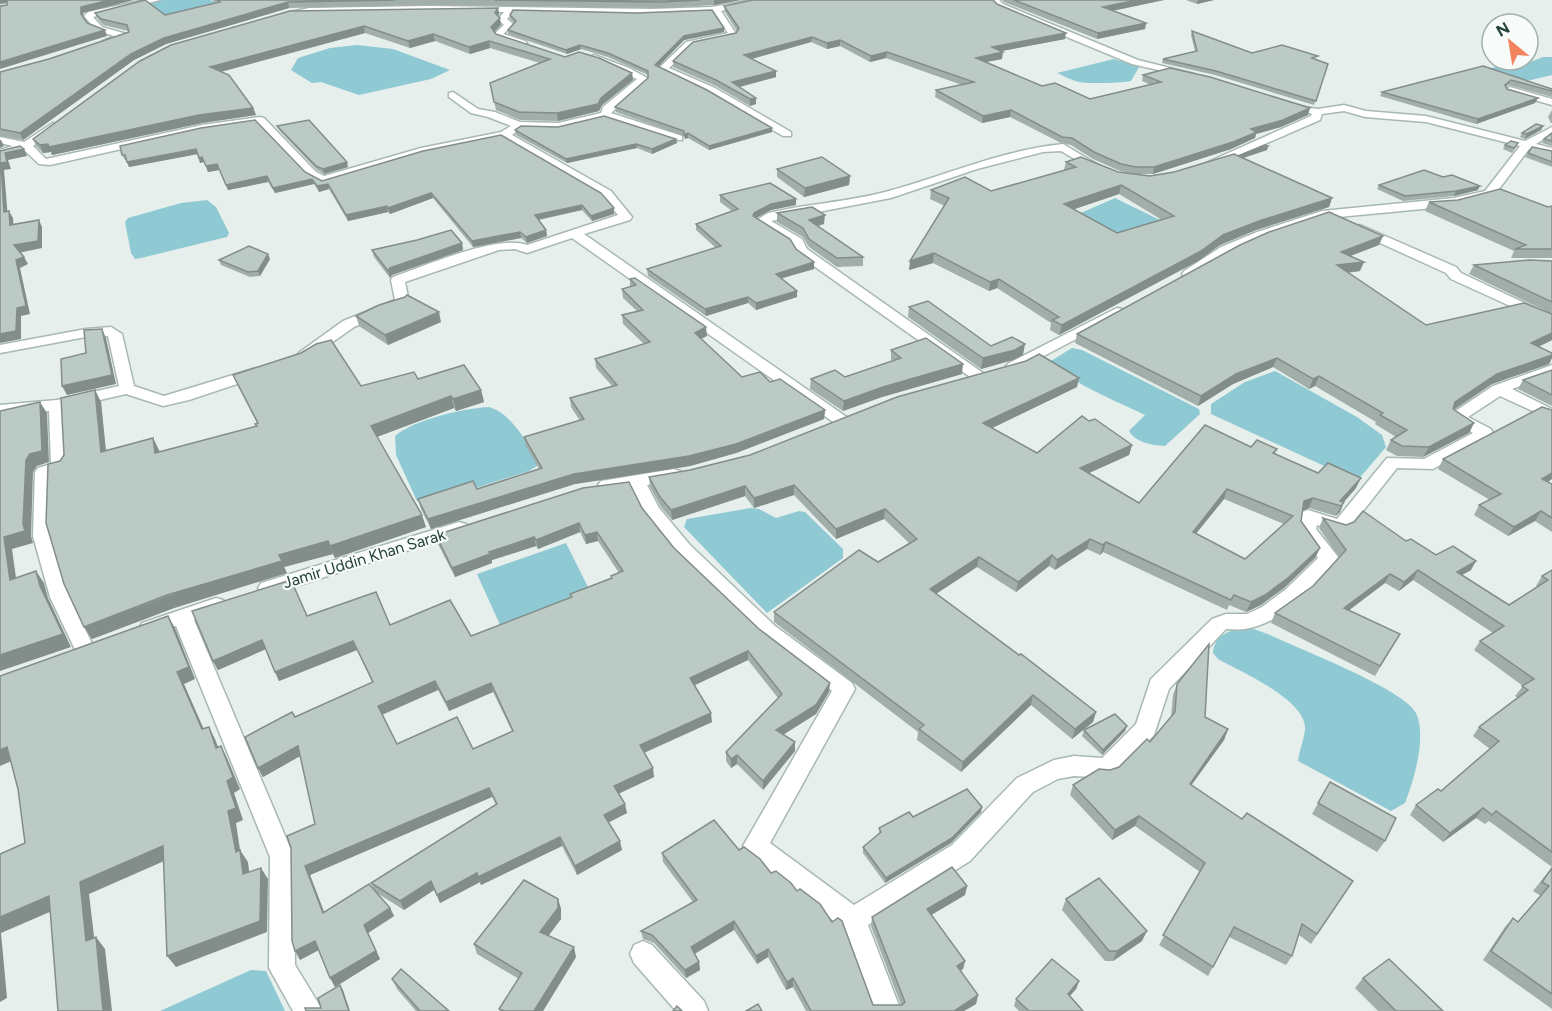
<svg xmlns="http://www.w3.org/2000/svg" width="1552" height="1011" font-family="Figtree,sans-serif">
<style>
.water{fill:#8ec9d4}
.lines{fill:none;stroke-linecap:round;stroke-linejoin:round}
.minor-casing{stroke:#a8b8b2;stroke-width:3}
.minor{fill:#fff;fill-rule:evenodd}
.wall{fill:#a1aea9;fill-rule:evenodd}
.shaded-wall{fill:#838d89}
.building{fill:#bbcac4;stroke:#838d89;stroke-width:1.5;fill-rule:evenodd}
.labels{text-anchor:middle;stroke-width:4.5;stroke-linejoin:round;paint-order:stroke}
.street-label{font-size:16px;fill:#24423a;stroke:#f7fbf9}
</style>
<rect width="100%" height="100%" fill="#e6efeb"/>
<g class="water">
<path d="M 164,0 L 210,0 L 221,4 L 167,16 L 133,6 Z"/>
<path d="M 357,45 L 393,49 L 450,70 L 431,79 L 359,95 L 321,82 L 312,83 L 291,70 L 298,58 L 330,48 Z"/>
<path d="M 1543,57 L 1552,57 L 1552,75 L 1527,81 L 1488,69 L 1510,63 L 1528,63 Z"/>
<path d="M 1114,59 L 1139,67 L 1131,81 C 1123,83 1085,84 1079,82 C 1071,80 1064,76 1057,73 Z"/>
<path d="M 1115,198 L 1164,222 L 1116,240 L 1074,216 Z"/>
<path d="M 207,200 L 216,207 L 229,233 L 227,237 L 141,258 L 135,259 L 131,253 L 125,222 L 128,218 L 181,203 Z"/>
<path d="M 1072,348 L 1082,350 L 1199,409 L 1200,414 L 1165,446 C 1152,445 1136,443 1129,431 L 1145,415 C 1123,404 1063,380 1051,361 Z"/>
<path d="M 1275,371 L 1357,417 L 1382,435 L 1386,447 L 1357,481 L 1211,414 L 1211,404 L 1245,382 Z"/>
<path d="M 489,407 C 511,413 525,441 538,459 L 537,466 L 529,471 L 444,498 L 417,501 L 396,455 L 395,436 C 413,420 464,408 489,407 Z"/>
<path d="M 751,508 L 759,509 L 776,518 L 799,511 L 805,512 L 843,549 L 843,558 L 767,613 L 684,527 L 687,519 Z"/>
<path d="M 566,543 L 592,595 L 501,627 L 477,574 Z"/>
<path d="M 1238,628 L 1254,629 L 1270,635 C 1299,649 1404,689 1416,713 C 1427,736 1414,780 1405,803 L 1391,811 L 1298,761 C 1299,751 1304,739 1305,730 C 1308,700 1239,671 1218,659 L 1213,653 C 1214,638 1224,633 1238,628 Z"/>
<path d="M 251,970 L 266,971 L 285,1011 L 160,1011 Z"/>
</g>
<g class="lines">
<defs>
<g id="minor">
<path d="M 145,0 L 160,0 L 93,17 L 102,27 L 130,35 L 107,44 L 103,41 L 114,36 L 96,30 L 84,16 L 88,12 Z"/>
<path d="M 751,0 L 768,0 L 721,11 L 737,35 L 736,37 L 692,46 L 669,68 L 715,88 L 791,132 L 791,136 L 783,136 L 708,92 L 658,69 L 686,42 L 728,33 L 714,12 L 652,15 L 513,12 L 507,19 L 514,25 L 503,34 L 525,41 L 527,43 L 522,46 L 498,39 L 494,34 L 504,25 L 498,19 L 504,12 C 446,11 389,11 332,13 C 321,13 289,18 282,14 L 309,8 L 427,6 L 652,9 L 712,7 Z"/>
<path d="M 990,0 L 999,0 L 1003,4 L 1138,60 L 1194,74 L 1189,77 L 1132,64 L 997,8 Z"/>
<path d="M 594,55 L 629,68 L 649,79 L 611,113 L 682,136 L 682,140 L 674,140 L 605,118 L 558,129 L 521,128 L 512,135 L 611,191 L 632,217 L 630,220 L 584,234 L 848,418 L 850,421 L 848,424 L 836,424 L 572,238 L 527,253 L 515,249 L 499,250 L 405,282 L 409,302 L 407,305 L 354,327 L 310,358 L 300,358 L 297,355 L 300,352 L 343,321 L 395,300 L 391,280 L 393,277 C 425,266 497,234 527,245 L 618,215 L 603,197 L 502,138 L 424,154 L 323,184 L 308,176 L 257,123 L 202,131 L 50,165 L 39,164 L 24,150 L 0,157 L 0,150 L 13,146 L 0,143 L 0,137 L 24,142 L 53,123 L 58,126 L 57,128 L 33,146 L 46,159 L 202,125 L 260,117 L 264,118 L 316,172 L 324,176 L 421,148 L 501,132 L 511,126 L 488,117 L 471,113 L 449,97 L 449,93 L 453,92 L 478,109 L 495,112 L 520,122 L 558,123 L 601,113 L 603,107 L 637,79 L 591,60 L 589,58 Z"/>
<path d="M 1510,87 L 1552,99 L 1552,105 L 1506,92 L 1505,90 Z"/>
<path d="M 1344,105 L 1366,111 L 1426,116 L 1525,141 L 1552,127 L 1552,134 L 1536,144 L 1552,148 L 1552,154 L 1529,149 L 1493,197 L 1454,206 L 1328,218 L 1267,238 L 1231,253 L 1194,277 L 1184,277 L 1182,274 L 1184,271 L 1221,247 L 1257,232 L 1322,211 L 1454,198 L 1485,191 L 1520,146 L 1426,122 L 1365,117 L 1344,111 L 1322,114 L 1320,120 L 1216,165 L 1208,165 L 1206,163 L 1311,116 L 1312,114 L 1304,111 L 1304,107 L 1318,109 Z"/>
<path d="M 1063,144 L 1105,169 L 1103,171 L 1095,171 L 1061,151 L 1043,152 L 977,169 L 891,198 L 771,221 L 802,239 L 807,249 L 983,373 L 986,376 L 983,379 L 973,379 L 797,254 L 792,244 L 755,221 L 768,213 C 806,204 847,202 885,192 C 945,176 1001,150 1063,144 Z"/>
<path d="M 1360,225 L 1456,267 L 1461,273 L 1552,316 L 1552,325 L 1451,279 L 1446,273 L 1356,232 L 1354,229 Z"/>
<path d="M 1117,308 L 1122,309 L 1124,312 L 1122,315 L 1019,369 L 1014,371 L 1006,366 L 1009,363 Z"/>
<path d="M 111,327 L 122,334 L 134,386 L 164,396 L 256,368 L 264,373 L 261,376 L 189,400 L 163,406 L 126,394 L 65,408 L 69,467 L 66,471 L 53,475 L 51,536 L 70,597 L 96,652 L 93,658 L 86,660 L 79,658 L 50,597 L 33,536 L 35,472 L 38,468 L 51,464 L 49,411 L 0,415 L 0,405 L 57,400 L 119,386 L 108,336 L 86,337 L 0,353 L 0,345 L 86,329 Z"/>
<path d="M 1552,365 L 1552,375 L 1512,389 L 1552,409 L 1552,420 L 1500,396 L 1468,417 L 1491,429 L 1493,433 L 1491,437 L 1433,469 L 1397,468 L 1348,530 L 1341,532 L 1317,525 L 1316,529 L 1339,558 L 1336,563 C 1313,590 1282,623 1245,629 C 1239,630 1232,629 1226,629 L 1169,689 L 1154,735 L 1115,775 L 1107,778 L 1074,776 L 1058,779 L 1033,792 L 970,861 L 868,925 L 901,1011 L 873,1011 L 843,928 L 746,854 L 743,846 L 832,691 L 761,636 L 676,555 L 645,515 L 631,487 L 607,491 L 601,489 L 598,485 L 601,481 L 674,469 L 680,471 L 683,475 L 680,479 L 647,485 L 659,508 L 690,545 L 775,626 L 852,683 L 855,689 L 770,843 L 854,905 L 952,845 L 1017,778 L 1054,760 L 1074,756 L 1102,758 L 1136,724 L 1151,679 L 1212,619 L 1226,614 L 1247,614 L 1262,607 L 1285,590 L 1318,558 L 1298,530 L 1302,512 L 1308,510 L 1337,519 L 1387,458 L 1424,459 L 1473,433 L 1449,417 L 1451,414 L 1493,386 Z"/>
<path d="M 459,522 L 466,524 L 468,528 L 466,532 L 268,595 L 261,593 L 258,588 L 261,583 Z"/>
<path d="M 216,598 L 223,600 L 226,605 L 223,610 L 194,620 L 294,857 L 295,965 L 323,1011 L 293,1011 L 269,968 L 270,857 L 176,626 L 149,636 L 142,633 L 139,628 L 142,623 Z"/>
<path d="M 643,941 L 652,945 L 704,1001 L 708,1011 L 676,1011 L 634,963 L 630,954 L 634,945 Z"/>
</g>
</defs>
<use href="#minor" class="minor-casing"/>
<use href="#minor" class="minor"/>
</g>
<g class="wall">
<path d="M 212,0 L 740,0 L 714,5 L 662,8 L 434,5 L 289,8 L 166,44 L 134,60 L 23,140 L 0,136 L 0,72 L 49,59 L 129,32 L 128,31 L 103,25 L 97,18 L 95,13 L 165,15 L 216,3 Z"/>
<path d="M 1002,0 L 1164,0 L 1112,11 L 1146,23 L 1145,29 L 1097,39 L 1004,2 Z"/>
<path d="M 1186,0 L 1214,0 L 1197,4 Z"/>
<path d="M 997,4 L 1065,39 L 1001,51 L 1002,59 L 986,62 L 1042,86 L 1090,99 L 1151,85 L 1142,81 L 1143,75 L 1308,115 L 1281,127 L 1256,134 L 1255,138 L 1231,149 L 1153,174 L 1134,174 L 1120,171 L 1093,159 L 1071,145 L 1061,143 L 1010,117 L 982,123 L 935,97 L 936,90 L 962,85 L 886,58 L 870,62 L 840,46 L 827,49 L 811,42 L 752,59 L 776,77 L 739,87 L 756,104 L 750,106 L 716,86 L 673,67 L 673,61 L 736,33 L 737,31 L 725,12 L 724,6 Z"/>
<path d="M 498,8 L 499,14 L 498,16 L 501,25 L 494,32 L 496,34 L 565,57 L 632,73 L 633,80 L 602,105 L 599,111 L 558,121 L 520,120 L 496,110 L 490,83 L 540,63 L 490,48 L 470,54 L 435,41 L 410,48 L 365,33 L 221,72 L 253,108 L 256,115 L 202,123 L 52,155 L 51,152 L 43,153 L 36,146 L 33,139 L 171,45 Z"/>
<path d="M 510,15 L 724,28 L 724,32 L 684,40 L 658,67 L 772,132 L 709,150 L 688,138 L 685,139 L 684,136 L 616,112 L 615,107 L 648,78 L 648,75 L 608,57 L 581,49 L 567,54 L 508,34 L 508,30 L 514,23 L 510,19 Z"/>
<path d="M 1192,31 L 1252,53 L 1317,60 L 1328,64 L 1314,105 L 1215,75 L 1162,63 L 1163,59 L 1195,51 L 1191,35 Z"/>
<path d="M 1483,66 L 1552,89 L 1552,97 L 1509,85 L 1506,87 L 1507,89 L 1538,98 L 1535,103 L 1476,124 L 1380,96 L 1382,92 Z"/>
<path d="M 1552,110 L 1552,123 L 1551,123 L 1548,117 Z"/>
<path d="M 277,126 L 348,167 L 324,174 L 317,170 L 279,130 Z"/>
<path d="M 1543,126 L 1541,130 L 1525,139 L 1520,137 L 1522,133 Z"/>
<path d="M 201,128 L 305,172 L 322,181 L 614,208 L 614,214 L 592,221 L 582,210 L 539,220 L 546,230 L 547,236 L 527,243 L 521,238 L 473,247 L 433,198 L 390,214 L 388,212 L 348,221 L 329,189 L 319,192 L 314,184 L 275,193 L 268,182 L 228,190 L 219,170 L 208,172 L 204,162 L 200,163 L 197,154 L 129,167 L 126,160 L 125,160 L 122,155 Z"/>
<path d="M 515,130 L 676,139 L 677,143 L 652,154 L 637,148 L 567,163 L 516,135 Z"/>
<path d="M 1552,133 L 1552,146 L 1542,143 L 1544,139 Z"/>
<path d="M 1505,145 L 1516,147 L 1512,153 L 1503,149 Z"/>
<path d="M 1268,146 L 1267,150 L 1243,158 L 1332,198 L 1329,207 L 1256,230 L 1220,245 L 1198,261 L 1059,335 L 1050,330 L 1051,323 L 997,288 L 989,291 L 933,263 L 909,270 L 945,206 L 930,199 L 931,190 L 991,191 L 1064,170 L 1066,162 L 1118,172 L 1150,176 L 1174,172 L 1238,156 ZM 1119,194 L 1162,220 L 1117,233 L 1074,209 Z"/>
<path d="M 1552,151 L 1552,167 L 1525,157 L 1528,153 Z"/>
<path d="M 777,169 L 850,176 L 849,185 L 804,197 L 777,177 Z"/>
<path d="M 1443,177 L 1478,190 L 1454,196 L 1403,201 L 1377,189 L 1379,185 Z"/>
<path d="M 720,195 L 796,205 L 771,210 L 756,218 L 796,249 L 814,262 L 814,269 L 782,278 L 797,297 L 756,310 L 748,303 L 706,316 L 648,276 L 647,269 L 716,248 L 696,230 L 696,224 L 732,211 L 720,202 Z"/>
<path d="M 1429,202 L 1548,207 L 1552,206 L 1552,258 L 1511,258 L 1514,251 L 1425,211 Z"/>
<path d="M 777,213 L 824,224 L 818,226 L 863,257 L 863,266 L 837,267 L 809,247 L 803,237 L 777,222 Z"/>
<path d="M 462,243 L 463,250 L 392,275 L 390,278 L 374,257 L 372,250 Z"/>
<path d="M 1379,245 L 1350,256 L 1360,271 L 1348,273 L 1426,325 L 1552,314 L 1552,340 L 1538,347 L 1552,353 L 1552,358 L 1549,364 L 1492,384 L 1454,410 L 1474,423 L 1469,433 L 1423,457 L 1397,456 L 1386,450 L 1391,440 L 1396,437 L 1375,424 L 1376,422 L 1315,386 L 1309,389 L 1273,367 L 1233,384 L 1198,406 L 1075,343 L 1077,334 Z"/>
<path d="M 270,259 L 260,276 L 250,277 L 221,265 L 219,260 Z"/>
<path d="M 1552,261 L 1552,314 L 1469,274 L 1474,265 Z"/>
<path d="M 630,279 L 707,336 L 701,339 L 742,377 L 770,382 L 825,410 L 824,419 L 736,453 L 690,466 L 575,484 L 431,529 L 421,509 L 418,499 L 477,489 L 539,469 L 526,446 L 524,437 L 580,421 L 571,407 L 570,398 L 612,386 L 596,368 L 595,359 L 644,344 L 623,324 L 622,315 L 637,311 L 623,298 L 622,289 L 630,287 Z"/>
<path d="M 909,307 L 991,346 L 1023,355 L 1013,360 L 981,369 L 908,317 Z"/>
<path d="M 356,316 L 441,322 L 388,345 L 359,326 Z"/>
<path d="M 891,350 L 962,374 L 882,397 L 843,411 L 810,389 L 811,379 L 845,377 L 892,361 L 891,359 Z"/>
<path d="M 1552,370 L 1552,406 L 1518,389 L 1523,380 Z"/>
<path d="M 233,375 L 361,386 L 418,379 L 481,390 L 484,402 L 456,411 L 454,408 L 377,437 L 426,527 L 335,558 L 333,554 L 284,567 L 287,573 L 174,608 L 92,639 L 84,627 L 60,461 L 64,455 L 95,390 L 101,402 L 106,450 L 153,438 L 159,452 L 256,426 L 257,423 L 238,386 Z"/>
<path d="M 1077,387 L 992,428 L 1037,453 L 1089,421 L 1132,445 L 1129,455 L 1089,473 L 1139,503 L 1251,447 L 1277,449 L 1275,454 L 1318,473 L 1356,488 L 1344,502 L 1340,512 L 1336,516 L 1309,508 L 1303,510 L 1301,521 L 1320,548 L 1315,558 L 1284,588 L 1261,605 L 1246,612 L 1229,605 L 1227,610 L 1103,552 L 1100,555 L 1087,549 L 1055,570 L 1049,566 L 1016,592 L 977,567 L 936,594 L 1096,712 L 1093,722 L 1072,739 L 1031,705 L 961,772 L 917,740 L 918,732 L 774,622 L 774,612 L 878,562 L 909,543 L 884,519 L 836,539 L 794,495 L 754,508 L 745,496 L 672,520 L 661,507 L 650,487 L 649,477 L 690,470 ZM 1224,499 L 1284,524 L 1245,559 L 1196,534 Z"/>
<path d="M 1552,410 L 1552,479 L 1548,482 L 1552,484 L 1552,532 L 1535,521 L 1508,536 L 1474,515 L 1479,505 L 1490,500 L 1438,469 L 1443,459 Z"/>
<path d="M 642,508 L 674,548 L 759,629 L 829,692 L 816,714 L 783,735 L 795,742 L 795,751 L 763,790 L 737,764 L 731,768 L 726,761 L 726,752 L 778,698 L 748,660 L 694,685 L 712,722 L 644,753 L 654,777 L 619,793 L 627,813 L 608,823 L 622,850 L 577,875 L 562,846 L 481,885 L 480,882 L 440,903 L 434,890 L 404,910 L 377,893 L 390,908 L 394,916 L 368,933 L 380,959 L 335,987 L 318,950 L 300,960 L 315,824 L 300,756 L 263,777 L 258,768 L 295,717 L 372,682 L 357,650 L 279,681 L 266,649 L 218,670 L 213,661 L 307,616 L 390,625 L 471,636 L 571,597 L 570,594 L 611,578 L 611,576 L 619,573 L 598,541 L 586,544 L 580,532 L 538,549 L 536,546 L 492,560 L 492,563 L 455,577 L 438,544 L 436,535 ZM 438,690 L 449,711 L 493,692 L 512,731 L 473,749 L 397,744 L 382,715 ZM 492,797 L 496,805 L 371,883 L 374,890 L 324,913 L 310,875 Z"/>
<path d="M 1323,518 L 1406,541 L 1471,570 L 1462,575 L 1509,605 L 1538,587 L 1536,586 L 1542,576 L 1552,570 L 1552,1009 L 1483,960 L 1505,927 L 1513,918 L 1518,922 L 1541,896 L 1533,891 L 1552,867 L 1489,821 L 1485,824 L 1476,818 L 1443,842 L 1410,815 L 1416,805 L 1441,791 L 1490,749 L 1473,736 L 1479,727 L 1518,698 L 1515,696 L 1523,686 L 1474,650 L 1480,641 L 1493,633 L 1413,580 L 1399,591 L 1385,583 L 1349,610 L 1394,644 L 1375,676 L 1271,623 L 1275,613 L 1313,586 L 1339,557 L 1319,528 Z"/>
<path d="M 1177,684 L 1205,717 L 1228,729 L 1224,740 L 1191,785 L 1242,819 L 1353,881 L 1311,944 L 1299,935 L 1292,956 L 1286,965 L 1229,937 L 1208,976 L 1159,945 L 1200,872 L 1135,826 L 1112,840 L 1070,795 L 1073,785 L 1119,767 L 1150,742 L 1171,716 L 1173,695 Z"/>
<path d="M 1127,726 L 1125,731 L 1102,755 L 1082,736 L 1084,730 Z"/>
<path d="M 1330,782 L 1385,841 L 1377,852 L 1312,814 Z"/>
<path d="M 981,812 L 951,843 L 885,883 L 863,853 L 863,847 L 879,834 L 879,828 L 913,817 Z"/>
<path d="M 739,850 L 873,1005 L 901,1005 L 871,926 L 872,917 L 967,886 L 965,895 L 931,915 L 965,961 L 963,969 L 960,971 L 978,995 L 976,1004 L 964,1011 L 806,1011 L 793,987 L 786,990 L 768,957 L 757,964 L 734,930 L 695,954 L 699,962 L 700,970 L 686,978 L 654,943 L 643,939 L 641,931 L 693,902 L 663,862 L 662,853 Z"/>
<path d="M 558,899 L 561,909 L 561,919 L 548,935 L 576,957 L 543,1011 L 500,1011 L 499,1009 L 519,979 L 477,954 L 474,944 Z"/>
<path d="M 1066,899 L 1142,941 L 1113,961 L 1105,961 L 1062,910 Z"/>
<path d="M 1363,978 L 1443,1011 L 1378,1011 L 1355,988 Z"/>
<path d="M 392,979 L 449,1011 L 416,1011 L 397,989 Z"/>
<path d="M 1079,981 L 1076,989 L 1070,996 L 1083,1011 L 1019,1011 L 1014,1006 L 1016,999 Z"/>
</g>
<g class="shaded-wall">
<path d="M 0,0 L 8,0 L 9,3 L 0,4 Z"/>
<path d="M 110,0 L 134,0 L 83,13 L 84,20 L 81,14 L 81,7 Z"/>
<path d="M 714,0 L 740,0 L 714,5 Z"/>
<path d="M 1138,0 L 1164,0 L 1102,13 L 1103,7 Z"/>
<path d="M 1198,0 L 1214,0 L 1197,4 Z"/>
<path d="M 288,2 L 289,8 L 166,44 L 134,60 L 23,140 L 20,133 L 131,54 L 164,38 Z"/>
<path d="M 498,8 L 499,14 L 496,19 L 495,13 Z"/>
<path d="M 500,18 L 501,25 L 492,34 L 491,27 Z"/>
<path d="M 1146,23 L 1145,29 L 1097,39 L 1098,33 Z"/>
<path d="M 364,26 L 365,33 L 212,74 L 210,67 Z"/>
<path d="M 724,28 L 724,32 L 684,40 L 656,69 L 655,65 L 684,36 Z"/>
<path d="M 105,30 L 107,36 L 0,69 L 0,62 Z"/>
<path d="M 1066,33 L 1065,39 L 991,53 L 992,47 Z"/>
<path d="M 433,34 L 435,41 L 410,48 L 408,41 Z"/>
<path d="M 812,37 L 811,42 L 744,61 L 744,55 Z"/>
<path d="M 840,40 L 840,46 L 827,49 L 827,43 Z"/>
<path d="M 489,41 L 490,48 L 470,54 L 469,47 Z"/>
<path d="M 580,45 L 581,49 L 567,54 L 566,50 Z"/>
<path d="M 887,52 L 886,58 L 870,62 L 871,56 Z"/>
<path d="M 1003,52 L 1002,59 L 976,64 L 976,58 Z"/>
<path d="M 776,71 L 776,77 L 732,89 L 732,82 Z"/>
<path d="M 632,73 L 633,80 L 602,105 L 599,111 L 558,121 L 557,113 L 601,98 Z"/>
<path d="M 756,98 L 756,104 L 750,106 L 750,99 Z"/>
<path d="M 1538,98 L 1535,103 L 1476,124 L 1478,119 Z"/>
<path d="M 253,108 L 256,115 L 202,123 L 52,155 L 51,152 L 43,153 L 40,145 L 199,115 Z"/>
<path d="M 1310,108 L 1308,115 L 1281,127 L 1256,134 L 1255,138 L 1231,149 L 1153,174 L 1154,167 L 1251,129 Z"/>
<path d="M 1011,110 L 1010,117 L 982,123 L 983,116 Z"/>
<path d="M 1543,126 L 1541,130 L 1525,139 L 1527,134 Z"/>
<path d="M 772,128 L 772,132 L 709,150 L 709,146 Z"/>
<path d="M 688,133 L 688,138 L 685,139 L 684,135 Z"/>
<path d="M 676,139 L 677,143 L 652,154 L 652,149 Z"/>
<path d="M 0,140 L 1,140 L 4,146 L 0,148 Z"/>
<path d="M 636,144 L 637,148 L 567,163 L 566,159 Z"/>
<path d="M 1268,146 L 1267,150 L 1237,160 L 1238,156 Z"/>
<path d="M 24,149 L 27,156 L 8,160 L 11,169 L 4,170 L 8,219 L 4,212 L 1,163 L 5,153 Z"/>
<path d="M 196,149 L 198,154 L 129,167 L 127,162 Z"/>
<path d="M 202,157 L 204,162 L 200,163 L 199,158 Z"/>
<path d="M 347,162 L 348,167 L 324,174 L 323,169 Z"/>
<path d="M 217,164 L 219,170 L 208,172 L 206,166 Z"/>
<path d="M 267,176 L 268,182 L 228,190 L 226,185 Z"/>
<path d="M 850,176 L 849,185 L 804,197 L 805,188 Z"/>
<path d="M 312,179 L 314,184 L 275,193 L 273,188 Z"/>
<path d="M 328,184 L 329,189 L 319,192 L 317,186 Z"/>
<path d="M 1121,185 L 1119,194 L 1063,213 L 1064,204 Z"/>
<path d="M 1480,186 L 1478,190 L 1454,196 L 1456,191 Z"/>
<path d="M 431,193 L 433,198 L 390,214 L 388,208 Z"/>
<path d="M 1332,198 L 1329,207 L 1256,230 L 1220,245 L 1198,261 L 1059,335 L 1062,325 L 1223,235 L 1259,221 Z"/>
<path d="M 796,199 L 796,205 L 771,210 L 754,219 L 753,216 L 754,213 L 771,204 Z"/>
<path d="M 582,205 L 582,210 L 536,220 L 535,215 Z"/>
<path d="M 387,206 L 388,212 L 348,221 L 346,215 Z"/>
<path d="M 614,208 L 614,214 L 592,221 L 591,216 Z"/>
<path d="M 9,211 L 13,218 L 14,232 L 10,225 Z"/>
<path d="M 825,215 L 824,224 L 809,228 L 809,220 Z"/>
<path d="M 39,220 L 42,227 L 42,248 L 18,253 L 14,245 Z"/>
<path d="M 546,230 L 547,236 L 527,243 L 526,237 Z"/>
<path d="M 520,232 L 521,238 L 473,247 L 472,241 Z"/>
<path d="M 1383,236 L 1379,245 L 1337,261 L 1341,252 Z"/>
<path d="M 462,243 L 463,250 L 392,275 L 390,278 L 388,271 L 390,268 Z"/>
<path d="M 934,253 L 933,263 L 909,270 L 910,261 Z"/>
<path d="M 268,254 L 270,259 L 260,276 L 258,271 Z"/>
<path d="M 24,257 L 28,264 L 20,268 L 30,314 L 21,316 L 21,339 L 0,343 L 0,334 L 16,260 Z"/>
<path d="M 814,262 L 814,269 L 776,280 L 776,274 Z"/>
<path d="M 1364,262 L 1360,271 L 1333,274 L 1337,265 Z"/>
<path d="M 999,279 L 997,288 L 989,291 L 990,282 Z"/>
<path d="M 797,291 L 797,297 L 756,310 L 756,303 Z"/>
<path d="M 748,297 L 748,303 L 706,316 L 705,309 Z"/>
<path d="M 439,312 L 441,322 L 388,345 L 385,335 Z"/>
<path d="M 706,327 L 707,336 L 696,341 L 695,333 Z"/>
<path d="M 102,329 L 106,338 L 116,384 L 67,395 L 62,386 L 112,375 Z"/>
<path d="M 1552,333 L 1552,340 L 1526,353 L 1531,343 Z"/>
<path d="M 1025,344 L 1023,355 L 1013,360 L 981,369 L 983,358 Z"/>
<path d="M 1552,355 L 1552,358 L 1549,364 L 1492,384 L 1450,412 L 1455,402 L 1497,374 Z"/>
<path d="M 1277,358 L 1273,367 L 1233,384 L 1198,406 L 1201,396 L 1236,374 Z"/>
<path d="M 963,364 L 962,374 L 882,397 L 843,411 L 844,401 L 883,387 Z"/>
<path d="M 1319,376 L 1315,386 L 1309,389 L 1313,379 Z"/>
<path d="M 1079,378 L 1077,387 L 982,433 L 983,423 Z"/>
<path d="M 95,390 L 101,402 L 107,464 L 101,452 Z"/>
<path d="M 481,390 L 484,402 L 456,411 L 453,399 Z"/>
<path d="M 451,396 L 454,408 L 374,438 L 371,426 Z"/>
<path d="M 40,402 L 47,413 L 49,462 L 37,466 L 33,472 L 31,536 L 33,543 L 12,549 L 18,592 L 10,580 L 4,537 L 23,524 L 26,460 Z"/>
<path d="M 825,410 L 824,419 L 736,453 L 690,466 L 575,484 L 431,529 L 428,519 L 574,474 Z"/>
<path d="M 1474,423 L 1469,433 L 1423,457 L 1429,447 Z"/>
<path d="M 153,438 L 159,450 L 161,465 L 155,453 Z"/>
<path d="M 1132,445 L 1129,455 L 1078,478 L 1080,468 Z"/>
<path d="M 1552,473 L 1552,479 L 1537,488 L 1542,479 Z"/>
<path d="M 1361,478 L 1356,488 L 1340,506 L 1340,501 Z"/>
<path d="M 794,485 L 794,495 L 754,508 L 754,498 Z"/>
<path d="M 745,486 L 745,496 L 672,520 L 671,510 Z"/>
<path d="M 1227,489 L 1224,499 L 1189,542 L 1193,532 Z"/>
<path d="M 1313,498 L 1309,508 L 1300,512 L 1304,501 Z"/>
<path d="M 1344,502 L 1340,512 L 1336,516 L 1341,506 Z"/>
<path d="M 885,509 L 884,519 L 836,539 L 836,529 Z"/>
<path d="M 1541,511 L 1535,521 L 1508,536 L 1514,527 Z"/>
<path d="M 422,515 L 426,527 L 335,558 L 330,546 Z"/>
<path d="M 579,523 L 580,532 L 538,549 L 536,540 Z"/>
<path d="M 597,532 L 598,541 L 586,544 L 585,535 Z"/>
<path d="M 534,537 L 536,546 L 492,560 L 492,563 L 455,577 L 452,568 L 489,552 Z"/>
<path d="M 1090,539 L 1087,549 L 1055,570 L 1057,560 Z"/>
<path d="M 328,541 L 333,554 L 284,567 L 287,573 L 174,608 L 92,639 L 84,627 L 279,555 Z"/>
<path d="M 1106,542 L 1103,552 L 1100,555 L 1103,545 Z"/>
<path d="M 1320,548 L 1315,558 L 1284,588 L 1261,605 L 1246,612 L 1251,602 Z"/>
<path d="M 1052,555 L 1049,566 L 1016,592 L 1018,582 Z"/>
<path d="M 979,557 L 977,567 L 928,599 L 930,589 Z"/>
<path d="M 1476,561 L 1471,570 L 1451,581 L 1457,572 Z"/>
<path d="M 1418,570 L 1413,580 L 1399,591 L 1404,582 Z"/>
<path d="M 36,571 L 44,583 L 48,598 L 71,647 L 0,671 L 0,655 L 40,586 Z"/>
<path d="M 1390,574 L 1385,583 L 1340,617 L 1344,608 Z"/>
<path d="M 168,616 L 175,628 L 195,679 L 184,684 L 209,741 L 202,729 L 177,672 Z"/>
<path d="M 262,640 L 266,649 L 218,670 L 213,661 Z"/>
<path d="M 353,641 L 357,650 L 279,681 L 275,672 Z"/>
<path d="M 748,651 L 748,660 L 691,687 L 690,678 Z"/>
<path d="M 435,681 L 438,690 L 381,715 L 378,706 Z"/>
<path d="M 491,683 L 493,692 L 449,711 L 446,702 Z"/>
<path d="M 830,683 L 829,692 L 816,714 L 776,739 L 776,730 Z"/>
<path d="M 1033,695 L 1031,705 L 961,772 L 963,762 Z"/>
<path d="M 1096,712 L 1093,722 L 1072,739 L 1075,729 Z"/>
<path d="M 711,713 L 712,722 L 641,754 L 640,745 Z"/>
<path d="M 1127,726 L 1125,731 L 1102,755 L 1103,750 Z"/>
<path d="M 209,727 L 215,739 L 223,760 L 216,748 Z"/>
<path d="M 1228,729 L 1224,740 L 1185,794 L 1190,784 Z"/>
<path d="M 795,742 L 795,751 L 763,790 L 763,781 Z"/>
<path d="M 221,746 L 227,758 L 240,789 L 234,793 L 243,820 L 236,823 L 240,850 L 248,862 L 251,886 L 243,874 L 236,852 L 228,811 L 227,781 Z"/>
<path d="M 298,746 L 302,755 L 263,777 L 258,768 Z"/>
<path d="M 7,747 L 16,759 L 0,766 L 0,750 Z"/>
<path d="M 737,755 L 737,764 L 731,768 L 731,759 Z"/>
<path d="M 653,768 L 654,777 L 616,795 L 614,786 Z"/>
<path d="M 489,788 L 492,797 L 310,875 L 328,922 L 323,913 L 305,866 Z"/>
<path d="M 625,804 L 627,813 L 605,824 L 604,815 Z"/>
<path d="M 982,807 L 981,812 L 951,843 L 885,883 L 886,878 Z"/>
<path d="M 1483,808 L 1476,818 L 1443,842 L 1450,833 Z"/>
<path d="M 1139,816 L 1135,826 L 1112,840 L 1115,830 Z"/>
<path d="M 560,837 L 562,846 L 481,885 L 478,877 Z"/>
<path d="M 620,841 L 622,850 L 577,875 L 575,866 Z"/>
<path d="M 163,846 L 171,858 L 89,894 L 96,953 L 86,941 L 80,882 Z"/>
<path d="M 261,868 L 268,879 L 267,932 L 176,967 L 167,956 Z"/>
<path d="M 477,873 L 480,882 L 440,903 L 437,895 Z"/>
<path d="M 431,881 L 434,890 L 404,910 L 400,901 Z"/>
<path d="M 967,886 L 965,895 L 926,918 L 927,909 Z"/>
<path d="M 49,896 L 59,908 L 1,933 L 7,998 L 0,1002 L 0,917 Z"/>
<path d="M 558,899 L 561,909 L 561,919 L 544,942 L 540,932 Z"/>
<path d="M 390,908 L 394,916 L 368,933 L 380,959 L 335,987 L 330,978 L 364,925 Z"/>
<path d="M 734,921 L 734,930 L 692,955 L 691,947 Z"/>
<path d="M 1147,931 L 1142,941 L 1113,961 L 1117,951 Z"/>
<path d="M 96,937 L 105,949 L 112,1011 L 103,1011 Z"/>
<path d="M 315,941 L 319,950 L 300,960 L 295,951 Z"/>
<path d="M 574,947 L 576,957 L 543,1011 L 534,1011 Z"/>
<path d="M 768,949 L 768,957 L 757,964 L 756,956 Z"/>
<path d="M 965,961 L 963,969 L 955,974 L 957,966 Z"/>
<path d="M 699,962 L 700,970 L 686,978 L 685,970 Z"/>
<path d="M 793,978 L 793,987 L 786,990 L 787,982 Z"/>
<path d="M 1079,981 L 1076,989 L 1065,1001 L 1068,994 Z"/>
<path d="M 340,985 L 343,990 L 350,1011 L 349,1011 Z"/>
<path d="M 978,995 L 976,1004 L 964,1011 L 954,1011 Z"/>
</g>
<g class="building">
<path d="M 7,0 L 110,0 L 81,7 L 81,14 L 87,23 L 105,30 L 0,62 L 0,6 L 7,5 Z"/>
<path d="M 145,0 L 165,15 L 220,2 L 217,0 L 395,0 L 288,2 L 164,38 L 131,54 L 20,133 L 0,129 L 0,72 L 49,59 L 129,32 L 127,25 L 101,19 L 95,13 Z"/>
<path d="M 494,0 L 700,0 L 662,2 Z"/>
<path d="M 753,0 L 993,0 L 997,4 L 1066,33 L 992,47 L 1003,52 L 976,58 L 1042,86 L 1055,83 L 1090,99 L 1161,82 L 1143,75 L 1170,68 L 1210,77 L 1310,108 L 1283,120 L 1251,129 L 1257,132 L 1233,142 L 1154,167 L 1136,167 L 1121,164 L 1094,152 L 1072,138 L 1062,137 L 1011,110 L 983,116 L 936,90 L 974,82 L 887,52 L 871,56 L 840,40 L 827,43 L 812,37 L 744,55 L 776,71 L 732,82 L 756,98 L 750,99 L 716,80 L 673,61 L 693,42 L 736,33 L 739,28 L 724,6 Z"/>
<path d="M 1014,0 L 1138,0 L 1103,7 L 1146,23 L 1098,33 Z"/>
<path d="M 498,8 L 495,13 L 500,18 L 491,27 L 496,34 L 565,57 L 579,52 L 599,58 L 632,73 L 601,98 L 598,104 L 557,113 L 519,112 L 494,102 L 490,83 L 550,59 L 489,41 L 469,47 L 433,34 L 408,41 L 364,26 L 210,67 L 229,75 L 253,108 L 199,115 L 49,147 L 48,144 L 40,145 L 33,139 L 140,61 L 171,45 L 290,11 Z"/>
<path d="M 513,10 L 637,13 L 712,10 L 724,28 L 684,36 L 655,65 L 707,90 L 772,128 L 709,146 L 688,133 L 684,135 L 684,131 L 615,107 L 648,78 L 648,71 L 608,53 L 580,45 L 566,50 L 508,30 L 516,21 L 510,15 Z"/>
<path d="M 1192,31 L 1252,53 L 1282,45 L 1318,56 L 1312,58 L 1328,64 L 1316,101 L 1216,71 L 1163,59 L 1197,51 Z"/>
<path d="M 1483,66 L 1552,89 L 1552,91 L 1511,80 L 1505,85 L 1507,89 L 1538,98 L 1478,119 L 1382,92 Z"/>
<path d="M 604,116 L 676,139 L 652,149 L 636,144 L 566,159 L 515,130 L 521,126 L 558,127 Z"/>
<path d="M 255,120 L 305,172 L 322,181 L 423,151 L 501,135 L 601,193 L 614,208 L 591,216 L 582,205 L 535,215 L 546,230 L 526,237 L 520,232 L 472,241 L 431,193 L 388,208 L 387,206 L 346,215 L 328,184 L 317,186 L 312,179 L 273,188 L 267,176 L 226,185 L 217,164 L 206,166 L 202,157 L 199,158 L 196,149 L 127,162 L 125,155 L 122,155 L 120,146 L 201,128 Z"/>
<path d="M 309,120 L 347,162 L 323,169 L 316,166 L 277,126 Z"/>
<path d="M 1536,124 L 1543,126 L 1527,134 L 1522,133 Z"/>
<path d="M 1552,133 L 1552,141 L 1544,139 Z"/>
<path d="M 1511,141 L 1518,143 L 1514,148 L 1505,145 Z"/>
<path d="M 1265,145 L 1268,146 L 1238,156 Z"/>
<path d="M 20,146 L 24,149 L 5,153 L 7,162 L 1,163 L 4,212 L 9,211 L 10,225 L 39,220 L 38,241 L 14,245 L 24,257 L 16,260 L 26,306 L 17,308 L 16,331 L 0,334 L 0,151 Z"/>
<path d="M 1532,147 L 1552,151 L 1552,162 L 1528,153 Z"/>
<path d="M 1234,154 L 1332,198 L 1259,221 L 1223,235 L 1201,251 L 1062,325 L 1052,320 L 1059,317 L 999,279 L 990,282 L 934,253 L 910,261 L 949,198 L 931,190 L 965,177 L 991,191 L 1076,167 L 1066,162 L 1081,157 L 1118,172 L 1150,176 L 1174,172 ZM 1121,185 L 1174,216 L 1117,233 L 1064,204 Z"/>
<path d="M 822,157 L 850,176 L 805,188 L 777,169 Z"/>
<path d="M 1424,170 L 1443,177 L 1452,175 L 1480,186 L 1456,191 L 1405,196 L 1379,185 Z"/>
<path d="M 770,183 L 796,199 L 771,204 L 754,213 L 753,216 L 790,239 L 796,249 L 814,262 L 776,274 L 797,291 L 756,303 L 748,297 L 705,309 L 647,269 L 721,246 L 696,224 L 738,209 L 720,195 Z"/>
<path d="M 1500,189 L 1548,207 L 1552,206 L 1552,249 L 1515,249 L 1526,245 L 1429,202 L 1458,200 Z"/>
<path d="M 812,207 L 825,215 L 809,220 L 863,257 L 837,258 L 809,239 L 803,228 L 777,213 Z"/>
<path d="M 1329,212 L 1383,236 L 1341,252 L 1364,262 L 1337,265 L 1426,325 L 1524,303 L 1552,314 L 1552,333 L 1531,343 L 1552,353 L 1552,355 L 1497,374 L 1455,402 L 1453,409 L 1474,423 L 1429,447 L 1402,446 L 1391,440 L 1407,430 L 1380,415 L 1383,413 L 1319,376 L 1313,379 L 1277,358 L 1236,374 L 1201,396 L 1077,334 L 1240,245 L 1269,232 Z"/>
<path d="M 451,230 L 462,243 L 390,268 L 388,271 L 372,250 L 417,240 Z"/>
<path d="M 249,246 L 268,254 L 258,271 L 248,272 L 219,260 Z"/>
<path d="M 1529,260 L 1552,261 L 1552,302 L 1474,265 Z"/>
<path d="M 635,278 L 706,327 L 695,333 L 742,377 L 760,372 L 770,382 L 780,379 L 825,410 L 736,444 L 689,456 L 574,474 L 428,519 L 418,499 L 473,481 L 477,489 L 542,468 L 524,437 L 584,419 L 570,398 L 617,385 L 595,359 L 650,342 L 622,315 L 643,310 L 622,289 L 636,285 L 630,279 Z"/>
<path d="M 407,295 L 439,312 L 385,335 L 356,316 L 379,305 L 405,297 Z"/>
<path d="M 928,301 L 991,346 L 1012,337 L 1025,344 L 1015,350 L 983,358 L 909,307 Z"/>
<path d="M 102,329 L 112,375 L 62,386 L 61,359 L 86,353 L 84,330 Z"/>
<path d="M 926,338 L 963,364 L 883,387 L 844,401 L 811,379 L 835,370 L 845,377 L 901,358 L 891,350 Z"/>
<path d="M 331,340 L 361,386 L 414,372 L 418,379 L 464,365 L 481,390 L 453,399 L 451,396 L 371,426 L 422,515 L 330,546 L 328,541 L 279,555 L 282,561 L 167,595 L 84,627 L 64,584 L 46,523 L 48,464 L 60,461 L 64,455 L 61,398 L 95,390 L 101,452 L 153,438 L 155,453 L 257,426 L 255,424 L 258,423 L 233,375 L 301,353 L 316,344 Z"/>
<path d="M 1039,354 L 1079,378 L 983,423 L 1037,453 L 1082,416 L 1089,421 L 1095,419 L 1132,445 L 1080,468 L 1139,503 L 1205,425 L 1251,447 L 1257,440 L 1277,449 L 1273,453 L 1318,473 L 1328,463 L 1361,478 L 1340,501 L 1344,502 L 1341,506 L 1313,498 L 1304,501 L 1301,521 L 1320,548 L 1288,578 L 1265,595 L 1251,602 L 1234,595 L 1231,600 L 1106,542 L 1103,545 L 1090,539 L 1057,560 L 1052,555 L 1018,582 L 979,557 L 930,589 L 1019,655 L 1021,654 L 1096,712 L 1075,729 L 1033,695 L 963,762 L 919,729 L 924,725 L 774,612 L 859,550 L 878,562 L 917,539 L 885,509 L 836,529 L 794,485 L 754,498 L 745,486 L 671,510 L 660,497 L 649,477 L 690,470 L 750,455 L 897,397 L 1026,361 ZM 1227,489 L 1293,516 L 1245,559 L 1193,532 Z"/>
<path d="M 1552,370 L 1552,395 L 1523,380 Z"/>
<path d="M 40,402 L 42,451 L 30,454 L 26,460 L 23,524 L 25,531 L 4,537 L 10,580 L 36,571 L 40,586 L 63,634 L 0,655 L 0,411 Z"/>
<path d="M 1542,407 L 1552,410 L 1552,473 L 1542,479 L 1552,484 L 1552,518 L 1541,511 L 1514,527 L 1479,505 L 1501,494 L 1443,459 Z"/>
<path d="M 629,482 L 642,508 L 674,548 L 759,629 L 830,683 L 816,705 L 776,730 L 795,742 L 763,781 L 737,755 L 731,759 L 726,752 L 782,694 L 748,651 L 690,678 L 711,713 L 640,745 L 653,768 L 614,786 L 625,804 L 604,815 L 620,841 L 575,866 L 560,837 L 478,877 L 477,873 L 437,895 L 431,881 L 400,901 L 371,883 L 497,804 L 489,788 L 305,866 L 323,913 L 369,884 L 390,908 L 364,925 L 376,951 L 330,978 L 315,941 L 295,951 L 292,941 L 291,848 L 287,836 L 315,824 L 298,746 L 258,768 L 245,737 L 292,712 L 295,717 L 373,682 L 353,641 L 275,672 L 262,640 L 213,661 L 192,611 L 291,580 L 307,616 L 376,592 L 390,625 L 450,600 L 471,636 L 572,597 L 570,594 L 612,578 L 611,576 L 623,571 L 597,532 L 585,535 L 579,523 L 536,540 L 534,537 L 489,552 L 490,554 L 452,568 L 436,535 L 583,488 ZM 435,681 L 446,702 L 491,683 L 513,731 L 473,749 L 457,717 L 397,744 L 378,706 Z"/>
<path d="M 1363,511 L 1406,541 L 1411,539 L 1436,555 L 1453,546 L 1476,561 L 1457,572 L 1509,605 L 1548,580 L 1542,576 L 1552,570 L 1552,852 L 1496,811 L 1492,815 L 1483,808 L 1450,833 L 1416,805 L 1438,789 L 1441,791 L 1499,741 L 1479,727 L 1528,690 L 1522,686 L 1534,679 L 1480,641 L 1504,626 L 1418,570 L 1404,582 L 1390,574 L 1344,608 L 1400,634 L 1380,666 L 1275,613 L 1313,586 L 1346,550 L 1323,518 L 1346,525 L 1354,522 Z"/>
<path d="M 168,616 L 189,667 L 177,672 L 202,729 L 209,727 L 216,748 L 221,746 L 233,777 L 227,781 L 236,808 L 228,811 L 236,852 L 240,850 L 243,874 L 261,868 L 260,921 L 167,956 L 163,846 L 80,882 L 86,941 L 96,937 L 103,1011 L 58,1011 L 49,896 L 0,917 L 0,854 L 25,843 L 18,789 L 7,747 L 0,750 L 0,676 Z"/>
<path d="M 1209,644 L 1205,717 L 1228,729 L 1190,784 L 1242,819 L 1247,813 L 1353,881 L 1317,934 L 1302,924 L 1292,956 L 1234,927 L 1213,967 L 1163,935 L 1205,863 L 1139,816 L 1115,830 L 1073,785 L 1099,769 L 1110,770 L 1119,767 L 1147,739 L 1150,742 L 1175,712 L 1177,684 Z"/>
<path d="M 1115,714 L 1127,726 L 1103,750 L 1084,730 Z"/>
<path d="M 1330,782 L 1396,818 L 1385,841 L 1318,803 Z"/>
<path d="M 967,789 L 982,807 L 952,838 L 886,878 L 863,847 L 881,832 L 879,828 L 909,812 L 913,817 Z"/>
<path d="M 714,820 L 739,850 L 744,847 L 760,859 L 771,873 L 776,871 L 791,883 L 797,891 L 800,889 L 820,904 L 832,922 L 838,918 L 842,921 L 873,1005 L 902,1005 L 905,1002 L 872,917 L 952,867 L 967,886 L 927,909 L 965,961 L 957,966 L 978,995 L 954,1011 L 811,1011 L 793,978 L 787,982 L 768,949 L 756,956 L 734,921 L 691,947 L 699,962 L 685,970 L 652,935 L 641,931 L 697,900 L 662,853 Z"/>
<path d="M 1552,868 L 1552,994 L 1491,951 L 1513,918 L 1518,922 L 1549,886 L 1542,882 Z"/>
<path d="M 1099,878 L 1147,931 L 1117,951 L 1109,951 L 1066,899 Z"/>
<path d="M 524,880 L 558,899 L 558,908 L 540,932 L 574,947 L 534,1011 L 504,1011 L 499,1009 L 522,973 L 474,944 Z"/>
<path d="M 1052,959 L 1079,981 L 1068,994 L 1083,1011 L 1029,1011 L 1016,999 Z"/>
<path d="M 1389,959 L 1443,1011 L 1396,1011 L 1363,978 Z"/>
<path d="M 401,969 L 449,1011 L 420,1011 L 392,979 Z"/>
<path d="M 340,985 L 349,1011 L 306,1011 L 305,1008 L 321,1008 L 318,998 Z"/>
<path d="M 758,1004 L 762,1011 L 746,1011 Z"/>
<path d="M 677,1006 L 682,1011 L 673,1011 Z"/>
</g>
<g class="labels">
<g class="street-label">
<text transform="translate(364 558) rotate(-17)" y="6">Jamir Uddin Khan Sarak</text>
</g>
</g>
<g transform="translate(1510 42) rotate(330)"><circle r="28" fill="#f7fbf9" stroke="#a3b1ad" stroke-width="1.5"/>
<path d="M0-4.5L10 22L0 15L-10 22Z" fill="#f4845f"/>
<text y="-9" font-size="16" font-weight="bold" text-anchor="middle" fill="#24423a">N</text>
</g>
</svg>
